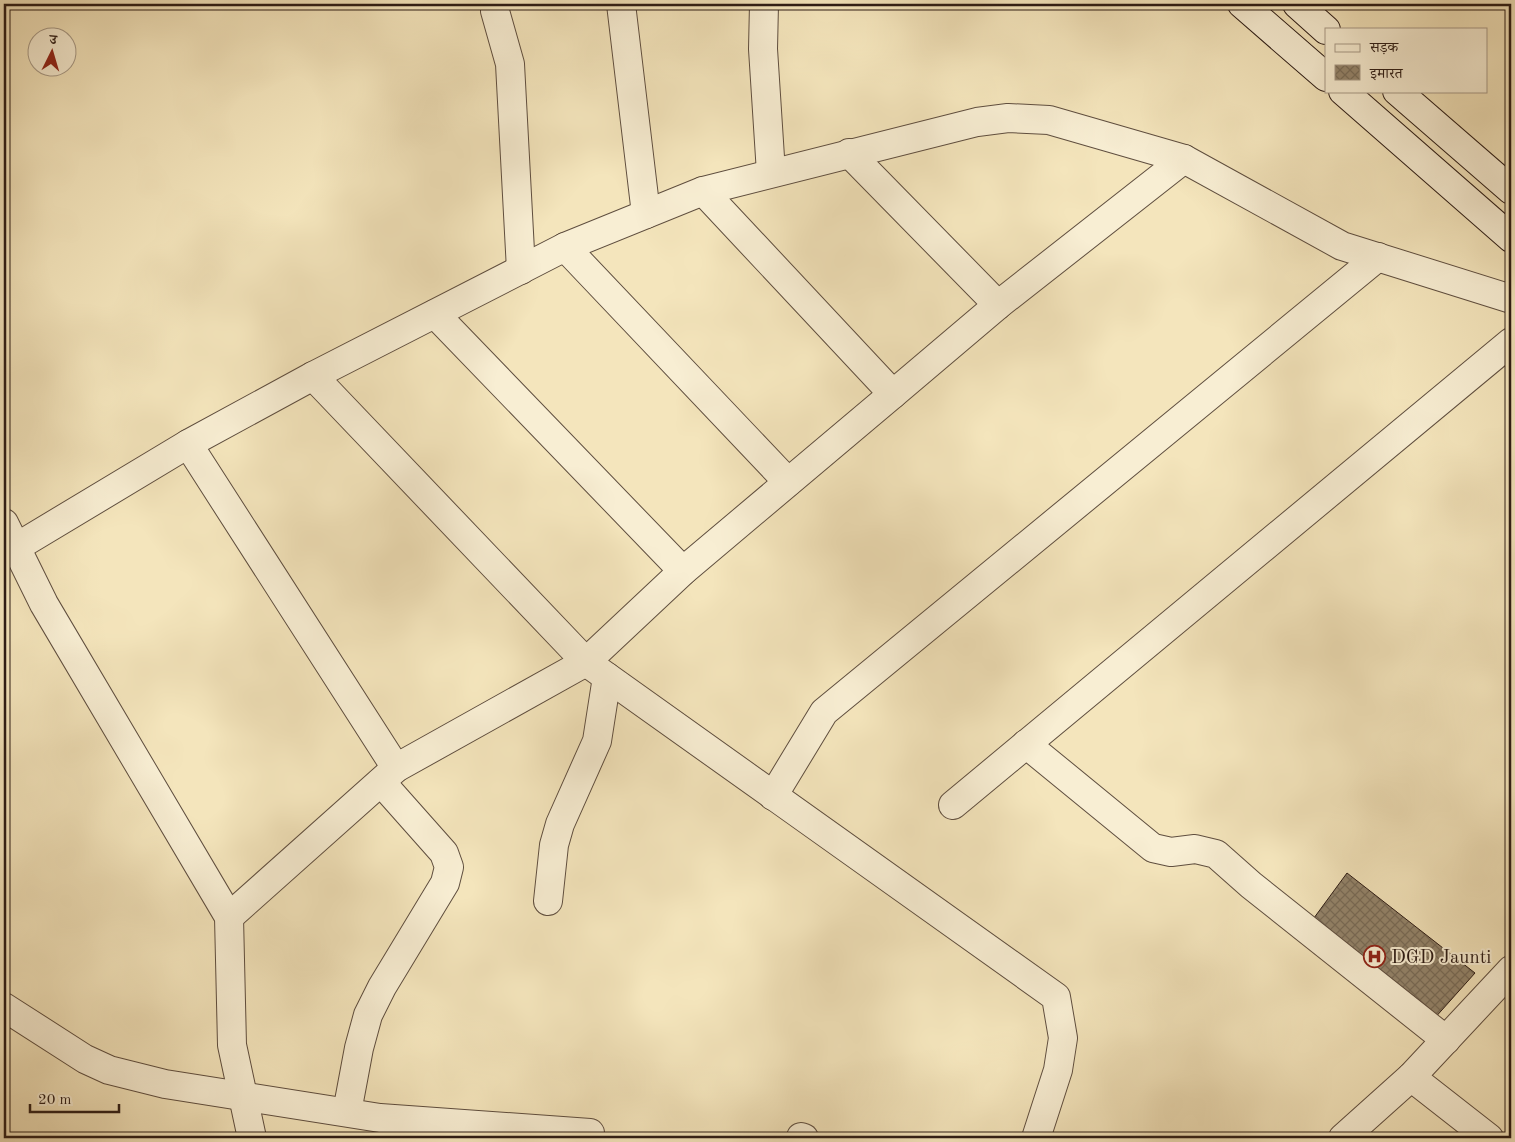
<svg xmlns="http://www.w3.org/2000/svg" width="1515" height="1142" font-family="'Old Standard TT','Noto Serif Devanagari',serif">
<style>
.building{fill:url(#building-cross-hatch);stroke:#2d1c15}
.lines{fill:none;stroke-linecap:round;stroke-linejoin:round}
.minor-casing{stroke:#5f4e3f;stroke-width:30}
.secondary-casing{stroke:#2d1c15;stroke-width:30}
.minor{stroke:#f8eed3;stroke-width:28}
.secondary{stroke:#f8eed3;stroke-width:28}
.labels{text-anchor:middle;stroke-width:4;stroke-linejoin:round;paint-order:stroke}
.poi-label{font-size:19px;fill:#2d1c15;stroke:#f8eed3;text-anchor:start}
</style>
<defs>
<pattern id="building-cross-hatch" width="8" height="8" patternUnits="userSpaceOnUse" patternTransform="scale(1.25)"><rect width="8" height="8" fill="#94856c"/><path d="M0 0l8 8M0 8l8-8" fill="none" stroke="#796c58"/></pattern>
</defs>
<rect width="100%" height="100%" fill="#f4e5bc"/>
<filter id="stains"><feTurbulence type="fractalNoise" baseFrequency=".004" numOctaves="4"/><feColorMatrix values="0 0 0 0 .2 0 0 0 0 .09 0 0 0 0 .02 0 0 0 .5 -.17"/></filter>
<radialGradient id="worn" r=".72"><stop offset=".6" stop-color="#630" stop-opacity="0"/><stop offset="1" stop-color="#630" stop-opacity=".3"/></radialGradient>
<path class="building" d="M 1347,873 L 1475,973 L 1433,1020 L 1311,922 Z"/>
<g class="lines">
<defs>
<g id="minor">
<path d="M 621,4 L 646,214"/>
<path d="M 764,4 L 763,49 L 771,173"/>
<path d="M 495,11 L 510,64 L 521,270"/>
<path d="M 849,153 L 998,305"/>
<path d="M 703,191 L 893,394"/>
<path d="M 565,247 L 788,482"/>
<path d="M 435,314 L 683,571"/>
<path d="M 313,376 L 586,662 L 1056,997 L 1063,1038 L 1058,1070 L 1036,1138"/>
<path d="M 188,444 L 396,768"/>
<path d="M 4,523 L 44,604 L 229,917 L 232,1045 L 252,1138"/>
<path d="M 15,548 L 188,444 L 313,376 L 565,247 L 703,191 L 977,122 L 1008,118 L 1049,120 L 1184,159 L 1342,246 L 1511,299"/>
<path d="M 1026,744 L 1153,848 L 1171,852 L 1195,849 L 1216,854 L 1251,885 L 1446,1040"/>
<path d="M 773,796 L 824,712 L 1378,257"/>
<path d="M 953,805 L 1511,342"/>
<path d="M 548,901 L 554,845 L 560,824 L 597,741 L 607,677"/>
<path d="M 229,917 L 396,768 L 586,662 L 683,571 L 893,394 L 998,305 L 1184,159"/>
<path d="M 4,1007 L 85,1059 L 109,1070 L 165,1084 L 380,1118 L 590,1133"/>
<path d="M 1411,1077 L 1489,1138"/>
<path d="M 347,1112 L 359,1048 L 368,1015 L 382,987 L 445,883 L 449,867 L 444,853 L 381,782"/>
<path d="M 801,1137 L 804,1138"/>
<path d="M 1343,1138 L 1411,1077 L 1511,970"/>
</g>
<g id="secondary">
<path d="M 1242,4 L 1326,77"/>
<path d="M 1297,4 L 1326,30"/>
<path d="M 1343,91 L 1511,238"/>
<path d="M 1397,91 L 1511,190"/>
</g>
</defs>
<use href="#minor" class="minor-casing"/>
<use href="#secondary" class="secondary-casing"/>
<use href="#minor" class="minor"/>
<use href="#secondary" class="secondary"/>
</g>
<defs>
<symbol id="hospital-ring" viewBox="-11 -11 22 22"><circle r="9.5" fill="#f8eed3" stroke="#8f2418" stroke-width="1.5"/><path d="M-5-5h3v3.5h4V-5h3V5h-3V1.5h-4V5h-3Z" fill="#8f2418"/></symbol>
</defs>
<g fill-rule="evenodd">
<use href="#hospital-ring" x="1362" y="944" width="25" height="25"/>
</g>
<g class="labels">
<g class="poi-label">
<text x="1391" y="963">DGD Jaunti</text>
</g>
</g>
<rect width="1515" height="1142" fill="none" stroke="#f4e5bc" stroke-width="20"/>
<rect x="5" y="5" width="1505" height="1132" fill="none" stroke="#2d1c15" stroke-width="2.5"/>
<rect x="10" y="10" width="1495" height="1122" fill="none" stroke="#2d1c15"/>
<rect x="1325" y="28" width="162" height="65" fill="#f8eed3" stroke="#a79a87"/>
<rect x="1335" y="44" width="25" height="8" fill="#f8eed3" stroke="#a79a87"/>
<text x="1370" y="52" font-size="15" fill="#2d1c15">सड़क</text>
<rect x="1335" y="65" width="25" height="15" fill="url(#building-cross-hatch)" stroke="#a79a87"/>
<text x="1370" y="78" font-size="15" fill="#2d1c15">इमारत</text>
<g transform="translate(52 52) rotate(5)"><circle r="24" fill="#f8eed3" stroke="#a79a87"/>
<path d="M0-4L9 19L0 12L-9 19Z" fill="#8f2418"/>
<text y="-8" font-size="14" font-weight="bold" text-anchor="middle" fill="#2d1c15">उ</text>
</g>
<path d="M30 1104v8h89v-8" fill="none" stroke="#2d1c15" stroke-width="2.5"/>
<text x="38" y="1104" font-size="15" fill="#2d1c15" stroke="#f8eed3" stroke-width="4" paint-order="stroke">20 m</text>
<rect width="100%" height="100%" filter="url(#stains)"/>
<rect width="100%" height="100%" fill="url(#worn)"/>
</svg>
